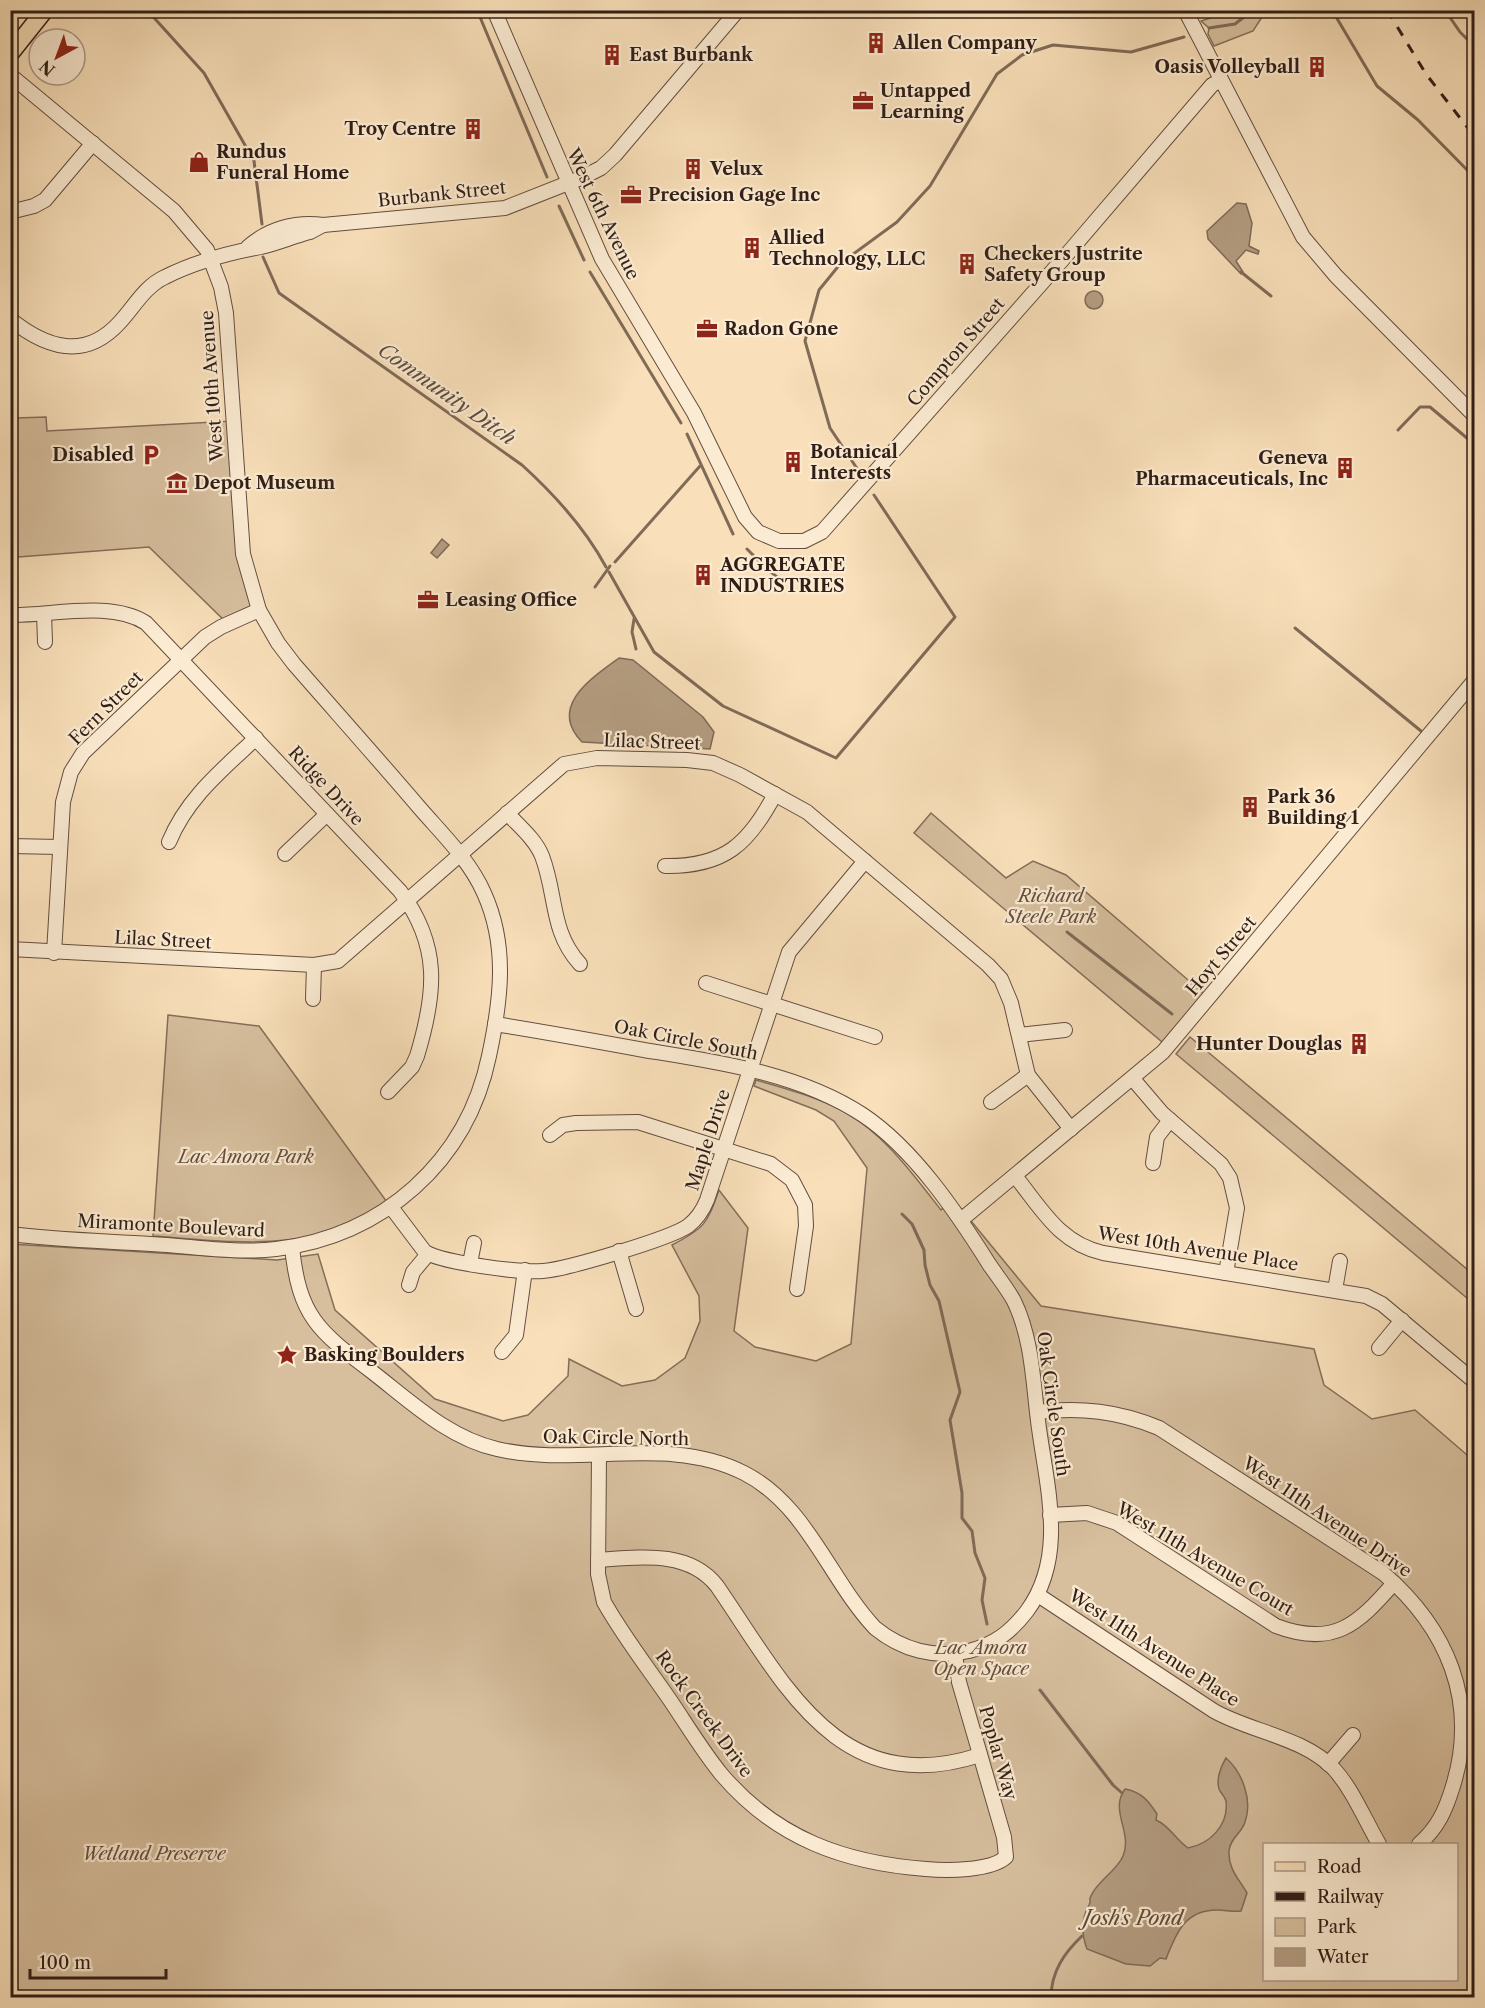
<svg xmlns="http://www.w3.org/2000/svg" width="1485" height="2008" font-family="'Libre Caslon Text',serif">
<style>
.green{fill:#d7bf9e;stroke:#846e5a;stroke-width:1.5;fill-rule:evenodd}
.water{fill:#b59e83;stroke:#806b58;stroke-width:1.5}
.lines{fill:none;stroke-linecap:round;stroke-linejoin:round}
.stream{stroke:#806b58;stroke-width:3}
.minor-casing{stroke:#634e40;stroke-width:16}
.major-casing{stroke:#311e17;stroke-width:19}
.minor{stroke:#fbebd2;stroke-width:14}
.major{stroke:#f9e0ba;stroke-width:16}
.rail{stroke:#311e17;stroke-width:3;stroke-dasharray:10 10;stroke-linecap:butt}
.labels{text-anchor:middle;stroke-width:4.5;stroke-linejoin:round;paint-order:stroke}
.poi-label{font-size:18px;font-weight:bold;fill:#311e17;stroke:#fbebd2;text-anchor:start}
.street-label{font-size:18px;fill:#311e17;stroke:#fbebd2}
.park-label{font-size:18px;font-style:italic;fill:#634e40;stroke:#fbebd2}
.water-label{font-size:20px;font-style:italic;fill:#5f4b3d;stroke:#fbebd2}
</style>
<rect width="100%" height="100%" fill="#f9e0ba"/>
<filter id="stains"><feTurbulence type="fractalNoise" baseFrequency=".00333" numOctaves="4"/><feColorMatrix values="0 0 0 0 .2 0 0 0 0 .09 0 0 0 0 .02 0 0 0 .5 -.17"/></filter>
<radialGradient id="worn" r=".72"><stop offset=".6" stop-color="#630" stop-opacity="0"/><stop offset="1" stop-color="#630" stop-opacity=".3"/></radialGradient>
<g class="green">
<path d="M 1232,11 L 1266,11 L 1253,31 L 1214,46 L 1208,34 L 1209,28 L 1201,21 Z"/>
<path d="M 14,392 L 16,418 L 46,417 L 47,431 L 233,421 L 241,543 L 259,610 L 228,624 L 149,547 L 18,557 L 11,555 L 10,396 Z"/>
<path d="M 931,813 L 1006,878 L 1033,861 L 1066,875 L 1209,998 L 1168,1047 L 914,833 Z"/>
<path d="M 168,1015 L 259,1026 L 387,1202 C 316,1255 236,1242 153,1236 Z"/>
<path d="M 1190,1037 L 1474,1275 L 1474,1304 L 1176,1054 Z"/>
<path d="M 756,1080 C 790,1090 830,1100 859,1121 C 892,1145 916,1178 941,1210 L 953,1199 L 1041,1306 L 1314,1349 L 1324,1385 L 1372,1419 L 1415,1410 L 1474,1461 L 1474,1997 L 11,1997 L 10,1244 L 277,1260 L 318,1254 L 335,1310 L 435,1399 L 503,1421 L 528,1415 L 568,1376 L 569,1359 L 622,1386 L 655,1380 L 685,1358 L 700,1321 L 699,1296 L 672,1245 C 705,1228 707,1224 719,1190 L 748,1228 L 734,1331 L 755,1347 L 816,1361 L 851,1344 L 867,1168 L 834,1121 L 816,1110 L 754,1086 ZM 1264,1844 L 1456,1844 L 1456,1980 L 1264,1980 Z"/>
</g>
<g class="water">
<path d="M 1237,203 L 1246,204 L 1252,223 L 1249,246 L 1259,251 L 1258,254 L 1246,250 L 1236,261 L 1243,272 L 1241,274 L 1208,239 L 1207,231 Z"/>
<circle cx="1094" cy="300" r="9"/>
<path d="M 442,539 L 449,545 L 437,558 L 431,553 Z"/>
<path d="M 619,658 L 633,660 L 703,717 L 714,732 L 710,749 L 582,742 C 548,707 590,679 619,658 Z"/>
<path d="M 1226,1758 C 1242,1772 1253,1800 1245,1822 C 1242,1833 1230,1838 1229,1851 C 1228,1869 1239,1879 1247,1893 L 1241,1911 C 1232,1912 1226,1910 1217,1910 C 1185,1910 1176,1933 1166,1959 L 1160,1958 L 1150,1966 L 1126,1964 L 1087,1949 C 1081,1933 1081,1919 1089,1905 C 1092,1899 1088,1901 1091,1896 C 1097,1881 1117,1871 1123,1856 C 1133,1832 1109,1811 1125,1789 C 1141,1792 1148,1800 1157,1814 L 1156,1820 C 1170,1826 1175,1839 1188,1848 C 1209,1844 1229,1826 1226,1801 C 1225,1796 1221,1794 1219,1789 C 1216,1779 1221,1766 1226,1758 Z"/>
</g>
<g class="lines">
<g class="stream">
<path d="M 147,10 L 204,73 L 254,161 L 262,224"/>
<path d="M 477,10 L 547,177"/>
<path d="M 1332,10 L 1377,86 L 1418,120 L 1474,177"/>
<path d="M 1449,16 L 1460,32 L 1474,46"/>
<path d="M 1209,28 L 1235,24 L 1253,10"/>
<path d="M 559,206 L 584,260"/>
<path d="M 263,257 L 279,293 L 522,465 C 555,495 585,528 606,567"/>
<path d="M 590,272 L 681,423"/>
<path d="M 1241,272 L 1271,296"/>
<path d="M 1398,430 L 1420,407 L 1430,407 L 1474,444"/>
<path d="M 687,434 L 733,534"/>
<path d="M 860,473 L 830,428 L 805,341 L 819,290 L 841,263 L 897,222 L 930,186 L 997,74 L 1022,55 L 1053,45 L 1131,52 L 1184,37"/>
<path d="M 747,549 L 762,564"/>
<path d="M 615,562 L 700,466"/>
<path d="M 609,572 L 654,652 L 723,706 L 836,758 L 955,617 L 874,495"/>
<path d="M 771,572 L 778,578"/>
<path d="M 595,587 L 610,566"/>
<path d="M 634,619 L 632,632 L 636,649"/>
<path d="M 1295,628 L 1421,731"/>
<path d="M 1067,932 L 1172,1014"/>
<path d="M 902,1214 L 912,1224 L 924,1250 L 925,1265 L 930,1285 L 939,1301 L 960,1392 L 950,1420 L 962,1493 L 962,1518 L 972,1531 L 975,1553 L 985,1578 L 982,1600 L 987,1624"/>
<path d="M 1040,1690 L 1113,1785 L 1122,1793"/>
<path d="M 1051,1998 C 1051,1972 1064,1953 1082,1936"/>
</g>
<defs>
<g id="minor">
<path d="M 494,10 L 602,259 L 694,413 L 745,517 L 758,532 L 779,541 L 804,541 L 822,532 L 1063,259 L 1212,85 L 1221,80"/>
<path d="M 1185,10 L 1303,237 L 1336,276 L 1474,415"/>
<path d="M 10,75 L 174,211 L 207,250 L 221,287 L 226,313 L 243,554 L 259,610 L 278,643 L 294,664 C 335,711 377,758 418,806 C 441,833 469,859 484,893 C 508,946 501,1000 489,1056 C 467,1162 383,1236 276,1249 C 236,1254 192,1246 151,1244 C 105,1241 57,1240 10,1234"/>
<path d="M 10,212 L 34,206 L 45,200 L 93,143"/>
<path d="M 248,247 C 268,229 296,221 323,225 L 505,208 L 581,178 L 601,168 L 615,155 L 738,10"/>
<path d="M 10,319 C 46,348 85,361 120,322 C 134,307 145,286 165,277 C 195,262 228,253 261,247 C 278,243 294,236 310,232 L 323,225"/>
<path d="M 44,614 L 45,642"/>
<path d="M 10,615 C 51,616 111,600 146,623 L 400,891 C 441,946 436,993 417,1056 L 412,1067 L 388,1092"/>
<path d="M 507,813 C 520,827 535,839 542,856 C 557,895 550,931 580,964"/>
<path d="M 169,842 C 187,798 222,770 256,738"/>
<path d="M 10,846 L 60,847"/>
<path d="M 285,854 L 327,814"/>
<path d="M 665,866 C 724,867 749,844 775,794"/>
<path d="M 10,949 L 314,965 L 338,961 L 564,764 L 597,758 L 687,760 L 713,763 L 740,775 L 807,812 L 988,965 L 1001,979 L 1011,1003 L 1028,1075 L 1071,1129"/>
<path d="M 54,953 L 63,802 L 71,772 L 83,753 L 205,637 L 221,627 L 259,610"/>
<path d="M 706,983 L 875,1037"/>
<path d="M 313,999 L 314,965"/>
<path d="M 1019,1035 L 1065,1030"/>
<path d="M 1133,1079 L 1162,1113 L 1221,1164 L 1230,1178 L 1237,1208 L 1226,1273"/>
<path d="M 991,1102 L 1028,1075"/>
<path d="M 550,1135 L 563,1125 L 576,1123 L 638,1122 L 771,1164 L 792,1180 L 805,1205 L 806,1226 L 797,1289"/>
<path d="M 1153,1163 L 1157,1137 L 1170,1120"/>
<path d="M 1015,1176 C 1042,1209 1059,1243 1103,1253 L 1366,1296 L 1382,1304 L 1474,1381"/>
<path d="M 391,1207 L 425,1252 C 444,1263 521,1273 543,1271 C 567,1269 669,1239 688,1226 C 697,1219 703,1210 707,1200 L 789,952 L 865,861"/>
<path d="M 961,1220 L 1163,1052 L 1474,681"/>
<path d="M 292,1247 C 299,1316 318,1331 371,1371 C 410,1401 448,1438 497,1449 C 578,1468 668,1434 744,1473 C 807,1505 829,1579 875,1628 C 902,1650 935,1659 969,1651 C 995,1644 1011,1632 1027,1611 C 1068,1555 1046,1485 1038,1421 C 1033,1381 1032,1338 1014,1301 C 1007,1288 997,1276 989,1264 C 957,1213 914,1149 863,1115 C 799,1073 718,1062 644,1050 C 595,1041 545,1032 495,1024"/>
<path d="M 619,1251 L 636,1309"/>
<path d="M 470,1263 L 474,1243"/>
<path d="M 409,1285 L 413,1272 L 428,1254"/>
<path d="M 1335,1290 L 1340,1261"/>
<path d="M 1379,1348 L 1402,1320"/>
<path d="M 502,1352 L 516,1335 L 525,1270"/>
<path d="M 1037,1412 C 1081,1407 1118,1411 1159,1428 L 1383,1573 C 1447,1628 1479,1701 1453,1786 C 1446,1809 1438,1828 1419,1844"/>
<path d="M 599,1455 L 598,1574 L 604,1602 C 623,1636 648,1668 670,1700 C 687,1725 703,1752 722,1775 C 777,1839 845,1863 926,1869 C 946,1871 991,1871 1006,1857 L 1004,1837 L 959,1682 L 955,1654"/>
<path d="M 1050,1515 L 1087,1513 L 1117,1523 L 1276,1626 C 1334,1648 1358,1624 1394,1583"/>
<path d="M 598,1560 C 640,1557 689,1550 717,1586 C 784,1683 838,1801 980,1755"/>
<path d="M 1038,1595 L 1214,1711 C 1251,1732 1303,1737 1334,1769 C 1353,1790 1365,1820 1379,1844"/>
<path d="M 1328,1764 L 1353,1735"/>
</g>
<g id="major">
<path d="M 10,12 L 12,10"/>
<path d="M 10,54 L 45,10"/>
</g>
</defs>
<use href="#minor" class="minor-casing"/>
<use href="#major" class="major-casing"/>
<use href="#minor" class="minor"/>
<use href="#major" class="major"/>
<path class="rail" d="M 1387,10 L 1426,74 L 1474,136"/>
</g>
<defs>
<symbol id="building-bare" viewBox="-9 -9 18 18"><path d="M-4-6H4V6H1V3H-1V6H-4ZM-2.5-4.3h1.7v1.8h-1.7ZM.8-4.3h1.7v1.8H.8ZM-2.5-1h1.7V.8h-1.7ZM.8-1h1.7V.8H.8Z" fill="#8f2418" stroke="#fbebd2" stroke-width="2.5" paint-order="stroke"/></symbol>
<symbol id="office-bare" viewBox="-9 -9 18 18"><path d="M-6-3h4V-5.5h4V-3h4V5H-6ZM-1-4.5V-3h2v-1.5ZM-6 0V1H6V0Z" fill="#8f2418" stroke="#fbebd2" stroke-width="2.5" paint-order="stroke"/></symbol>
<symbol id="shop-bare" viewBox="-9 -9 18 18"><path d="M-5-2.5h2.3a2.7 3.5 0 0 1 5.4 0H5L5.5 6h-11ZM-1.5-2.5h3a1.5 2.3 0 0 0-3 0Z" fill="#8f2418" stroke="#fbebd2" stroke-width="2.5" paint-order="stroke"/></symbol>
<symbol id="parking-bare" viewBox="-9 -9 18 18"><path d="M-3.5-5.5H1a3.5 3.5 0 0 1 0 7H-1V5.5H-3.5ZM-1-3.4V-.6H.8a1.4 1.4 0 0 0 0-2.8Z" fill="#8f2418" stroke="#fbebd2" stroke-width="2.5" paint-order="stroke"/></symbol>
<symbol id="museum-bare" viewBox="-9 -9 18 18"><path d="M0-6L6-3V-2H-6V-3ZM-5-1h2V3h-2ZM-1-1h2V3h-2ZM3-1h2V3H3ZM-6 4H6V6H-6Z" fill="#8f2418" stroke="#fbebd2" stroke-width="2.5" paint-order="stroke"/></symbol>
<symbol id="sight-bare" viewBox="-9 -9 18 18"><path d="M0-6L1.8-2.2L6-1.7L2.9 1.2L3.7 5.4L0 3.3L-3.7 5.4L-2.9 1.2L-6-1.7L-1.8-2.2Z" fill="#8f2418" stroke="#fbebd2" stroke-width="2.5" paint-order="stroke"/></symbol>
</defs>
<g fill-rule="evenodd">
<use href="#building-bare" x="861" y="28" width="30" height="30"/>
<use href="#building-bare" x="597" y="40" width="30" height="30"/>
<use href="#building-bare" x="1302" y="52" width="30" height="30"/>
<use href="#office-bare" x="848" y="86" width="30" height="30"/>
<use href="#building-bare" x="458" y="114" width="30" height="30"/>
<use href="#shop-bare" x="184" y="147" width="30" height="30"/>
<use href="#building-bare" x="678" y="154" width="30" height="30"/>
<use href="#office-bare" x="616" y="180" width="30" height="30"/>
<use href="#building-bare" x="737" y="233" width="30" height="30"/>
<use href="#building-bare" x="952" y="249" width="30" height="30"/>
<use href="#office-bare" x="692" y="314" width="30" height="30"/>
<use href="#parking-bare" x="136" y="440" width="30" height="30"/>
<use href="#building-bare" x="778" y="447" width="30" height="30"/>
<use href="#building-bare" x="1330" y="453" width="30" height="30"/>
<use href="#museum-bare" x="162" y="468" width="30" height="30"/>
<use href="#building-bare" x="688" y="560" width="30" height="30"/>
<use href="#office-bare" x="413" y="585" width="30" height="30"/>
<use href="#building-bare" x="1235" y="792" width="30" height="30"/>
<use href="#building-bare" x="1344" y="1029" width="30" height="30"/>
<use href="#sight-bare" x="272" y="1340" width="30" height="30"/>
</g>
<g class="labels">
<g class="poi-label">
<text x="893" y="49">Allen Company</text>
<text x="629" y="61">East Burbank</text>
<text x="1300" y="73" text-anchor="end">Oasis Volleyball</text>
<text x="880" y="97">Untapped<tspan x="880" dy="21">Learning</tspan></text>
<text x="456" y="135" text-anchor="end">Troy Centre</text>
<text x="216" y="158">Rundus<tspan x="216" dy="21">Funeral Home</tspan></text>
<text x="710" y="175">Velux</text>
<text x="648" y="201">Precision Gage Inc</text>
<text x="769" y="244">Allied<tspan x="769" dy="21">Technology, LLC</tspan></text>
<text x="984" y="260">Checkers Justrite<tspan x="984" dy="21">Safety Group</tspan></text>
<text x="724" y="335">Radon Gone</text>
<text x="810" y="458">Botanical<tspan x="810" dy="21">Interests</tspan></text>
<text x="134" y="461" text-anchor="end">Disabled</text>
<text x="1328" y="464" text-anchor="end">Geneva<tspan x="1328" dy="21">Pharmaceuticals, Inc</tspan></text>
<text x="194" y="489">Depot Museum</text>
<text x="720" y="571">AGGREGATE<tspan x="720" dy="21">INDUSTRIES</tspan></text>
<text x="445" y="606">Leasing Office</text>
<text x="1267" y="803">Park 36<tspan x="1267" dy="21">Building 1</tspan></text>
<text x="1342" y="1050" text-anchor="end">Hunter Douglas</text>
<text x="304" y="1361">Basking Boulders</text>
</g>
<g class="street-label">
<text transform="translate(442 194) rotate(-6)" y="6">Burbank Street</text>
<text transform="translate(603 214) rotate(64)" y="6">West 6th Avenue</text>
<text transform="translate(956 352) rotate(-49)" y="6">Compton Street</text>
<text transform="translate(212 386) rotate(-94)" y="6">West 10th Avenue</text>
<text transform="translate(106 708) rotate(-45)" y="6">Fern Street</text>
<text transform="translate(652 742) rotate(2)" y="6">Lilac Street</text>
<text transform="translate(326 786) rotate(47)" y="6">Ridge Drive</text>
<text transform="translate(163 940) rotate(3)" y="6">Lilac Street</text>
<text transform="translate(1221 956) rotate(-50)" y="6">Hoyt Street</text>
<text transform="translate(686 1040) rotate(11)" y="6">Oak Circle South</text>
<text transform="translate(708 1140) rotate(-72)" y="6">Maple Drive</text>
<text transform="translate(171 1226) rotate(3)" y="6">Miramonte Boulevard</text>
<text transform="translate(1198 1249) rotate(9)" y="6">West 10th Avenue Place</text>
<text transform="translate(1053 1404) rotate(82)" y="6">Oak Circle South</text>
<text transform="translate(616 1438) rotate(1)" y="6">Oak Circle North</text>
<text transform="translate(1327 1517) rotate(34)" y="6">West 11th Avenue Drive</text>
<text transform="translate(1205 1559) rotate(31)" y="6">West 11th Avenue Court</text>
<text transform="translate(1154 1648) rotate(33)" y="6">West 11th Avenue Place</text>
<text transform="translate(704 1714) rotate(54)" y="6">Rock Creek Drive</text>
<text transform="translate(998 1753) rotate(74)" y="6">Poplar Way</text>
</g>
<g class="park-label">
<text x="1051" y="902">Richard<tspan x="1051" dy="21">Steele Park</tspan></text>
<text x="246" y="1163">Lac Amora Park</text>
<text x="981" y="1654">Lac Amora<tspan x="981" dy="21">Open Space</tspan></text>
<text x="154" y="1860">Wetland Preserve</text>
</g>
<g class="water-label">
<text transform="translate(447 394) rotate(35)" y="7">Community Ditch</text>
<text x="1133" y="1925">Josh's Pond</text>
</g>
</g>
<rect width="1485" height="2008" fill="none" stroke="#f9e0ba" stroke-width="36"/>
<rect x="12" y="12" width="1461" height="1984" fill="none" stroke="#311e17" stroke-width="3"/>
<rect x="18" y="18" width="1449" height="1972" fill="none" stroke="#311e17" stroke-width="1.5"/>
<rect x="1263" y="1843" width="195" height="138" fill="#fbebd2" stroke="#aa9987" stroke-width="1.5"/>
<rect x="1275" y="1862" width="30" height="9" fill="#f9e0ba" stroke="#aa9987" stroke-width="1.5"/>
<text x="1317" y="1873" font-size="18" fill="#311e17">Road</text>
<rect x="1275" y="1892" width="30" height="9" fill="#311e17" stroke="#aa9987" stroke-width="1.5"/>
<text x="1317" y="1903" font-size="18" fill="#311e17">Railway</text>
<rect x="1275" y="1918" width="30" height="18" fill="#d7bf9e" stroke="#aa9987" stroke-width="1.5"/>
<text x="1317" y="1933" font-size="18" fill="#311e17">Park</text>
<rect x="1275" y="1948" width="30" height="18" fill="#b59e83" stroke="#aa9987" stroke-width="1.5"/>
<text x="1317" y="1963" font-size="18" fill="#311e17">Water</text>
<g transform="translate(57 57) rotate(221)"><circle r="28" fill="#fbebd2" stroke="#aa9987" stroke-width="1.5"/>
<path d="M0-4.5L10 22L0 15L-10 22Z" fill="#8f2418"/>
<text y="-9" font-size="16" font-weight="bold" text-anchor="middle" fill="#311e17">N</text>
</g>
<path d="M30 1969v9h136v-9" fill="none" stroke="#311e17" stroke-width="3"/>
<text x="39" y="1969" font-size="18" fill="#311e17" stroke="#fbebd2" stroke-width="4.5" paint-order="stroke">100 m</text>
<rect width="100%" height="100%" filter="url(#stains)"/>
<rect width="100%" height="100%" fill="url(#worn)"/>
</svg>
